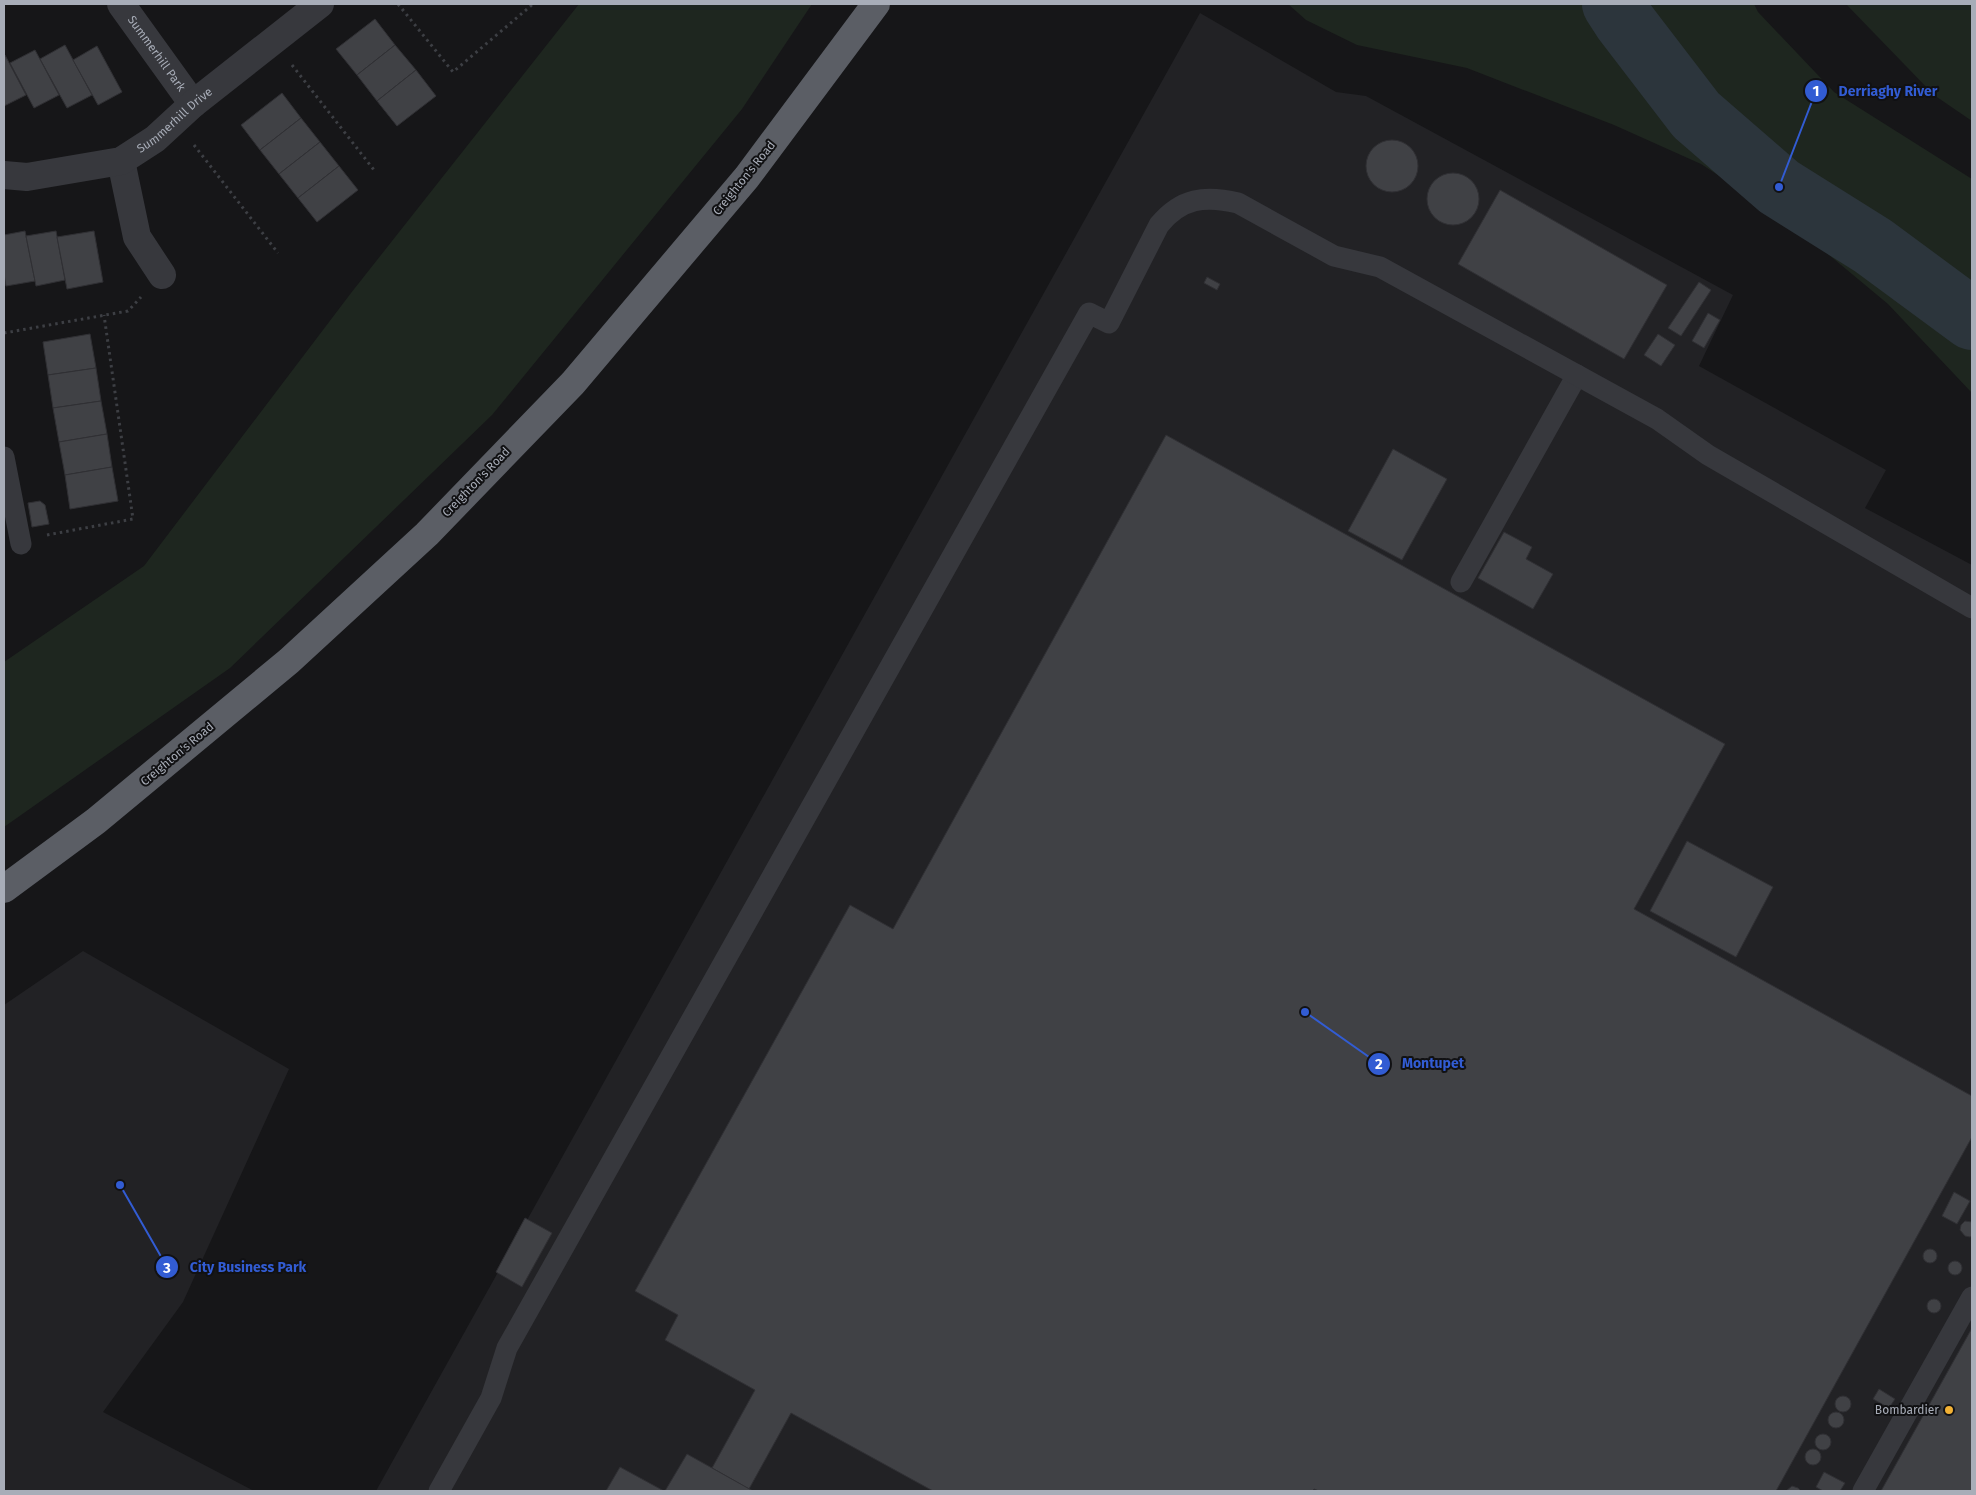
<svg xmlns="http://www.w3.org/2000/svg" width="1976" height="1495" font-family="'Fira Sans',sans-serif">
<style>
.built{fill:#222225}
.green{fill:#1e261f}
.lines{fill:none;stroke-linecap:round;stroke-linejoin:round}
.river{stroke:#2c353c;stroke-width:62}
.building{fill:#404145;stroke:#303034}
.path{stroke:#3d3f44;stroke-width:3;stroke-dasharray:2.5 4;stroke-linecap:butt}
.service{stroke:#37383d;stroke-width:21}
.minor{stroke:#37383d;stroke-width:28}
.trunk{stroke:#5b5e65;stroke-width:28}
.poi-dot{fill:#f2b134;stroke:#111113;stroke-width:2}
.labels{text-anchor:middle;stroke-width:4;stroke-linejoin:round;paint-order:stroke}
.street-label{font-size:12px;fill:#a8adb8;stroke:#111113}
.poi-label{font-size:12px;fill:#a8adb8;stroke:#111113;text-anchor:end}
.leader{fill:none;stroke:#325cd3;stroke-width:2}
.callout-dot{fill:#325cd3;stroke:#111113;stroke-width:2}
.mark-label{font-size:15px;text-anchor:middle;font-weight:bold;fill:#fff}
.callout-label{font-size:14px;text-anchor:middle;font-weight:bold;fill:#325cd3;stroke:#111113;stroke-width:4;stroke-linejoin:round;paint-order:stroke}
</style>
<rect width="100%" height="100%" fill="#161618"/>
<g class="built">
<path d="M 1200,13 L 1336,92 L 1366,96 L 1733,295 L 1699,366 L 1886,470 L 1865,508 L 1972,565 L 1972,1491 L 376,1491 Z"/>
<path d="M 83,951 L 289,1069 L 183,1302 L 103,1412 L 254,1491 L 4,1491 L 4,1005 Z"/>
</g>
<g class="green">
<path d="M 579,4 L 812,4 L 742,109 L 492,415 L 230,668 L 4,827 L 4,662 L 144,566 L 351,293 Z"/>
<path d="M 1288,4 L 1754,4 L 1758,12 L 1834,92 L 1972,179 L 1972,393 L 1888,304 L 1787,220 L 1701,164 L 1614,125 L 1467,68 L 1357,45 L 1306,20 Z"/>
<path d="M 1846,4 L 1972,4 L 1972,121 L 1934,95 Z"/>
</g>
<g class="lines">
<path class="river" d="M 1613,4 L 1624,21 L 1696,115 L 1779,187 L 1873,246 L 1972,319"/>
</g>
<g class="building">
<path d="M 375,19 L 395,45 L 357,75 L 336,49 Z"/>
<path d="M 65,45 L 92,95 L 67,108 L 40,59 Z"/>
<path d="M 395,45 L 416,70 L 377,101 L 357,75 Z"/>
<path d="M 97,46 L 122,92 L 98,105 L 73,60 Z"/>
<path d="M 35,50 L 59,95 L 34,108 L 10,63 Z"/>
<path d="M 5,55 L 26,95 L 4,106 L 4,56 Z"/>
<path d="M 416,70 L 436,96 L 397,126 L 377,101 Z"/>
<path d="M 282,93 L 301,118 L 260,150 L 241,125 Z"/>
<path d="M 301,118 L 320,142 L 279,174 L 260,150 Z"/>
<circle cx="1392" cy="166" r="26"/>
<path d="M 320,142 L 339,166 L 298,198 L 279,174 Z"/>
<path d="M 339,166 L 358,190 L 317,222 L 298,198 Z"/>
<circle cx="1453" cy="199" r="26"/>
<path d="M 1500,190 L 1667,285 L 1624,359 L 1458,264 Z"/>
<path d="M 25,231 L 35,281 L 6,286 L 4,274 L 4,235 Z"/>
<path d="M 56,231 L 65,280 L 36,286 L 26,236 Z"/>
<path d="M 94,231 L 103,282 L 67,289 L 57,237 Z"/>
<path d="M 1207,277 L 1220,284 L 1217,290 L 1204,283 Z"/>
<path d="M 1699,282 L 1711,290 L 1681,336 L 1668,328 Z"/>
<path d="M 1708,313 L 1720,320 L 1704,348 L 1692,341 Z"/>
<path d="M 90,334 L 96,368 L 48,375 L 43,342 Z"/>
<path d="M 1658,334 L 1675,345 L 1661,366 L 1644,355 Z"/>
<path d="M 96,368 L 101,401 L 53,408 L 48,375 Z"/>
<path d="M 101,401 L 107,434 L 59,442 L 53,408 Z"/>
<path d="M 107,434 L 112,467 L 65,475 L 59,442 Z"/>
<path d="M 1166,435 L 1725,744 L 1634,909 L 1972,1096 L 1972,1137 L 1776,1491 L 1319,1491 L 1314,1489 L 1312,1491 L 933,1491 L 791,1413 L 749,1489 L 712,1468 L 755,1390 L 665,1340 L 678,1315 L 635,1291 L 850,905 L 893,929 Z"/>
<path d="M 1393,449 L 1447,479 L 1402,560 L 1348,531 Z"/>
<path d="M 112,467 L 118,501 L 70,509 L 65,475 Z"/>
<path d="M 40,501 L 45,505 L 49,524 L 32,527 L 28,503 Z"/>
<path d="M 1504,532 L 1532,547 L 1526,559 L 1553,574 L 1533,609 L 1478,578 Z"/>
<path d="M 1687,841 L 1773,887 L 1736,957 L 1650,911 Z"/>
<path d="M 1954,1192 L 1970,1201 L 1957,1224 L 1942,1216 Z"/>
<path d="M 525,1218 L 552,1233 L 522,1287 L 496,1272 Z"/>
<path d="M 1965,1221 L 1972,1222 L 1972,1236 L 1970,1237 L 1965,1236 L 1960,1230 L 1961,1225 Z"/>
<circle cx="1930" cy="1256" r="7"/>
<circle cx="1955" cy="1268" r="7"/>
<circle cx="1934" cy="1306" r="7"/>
<path d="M 1972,1328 L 1972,1491 L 1881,1491 Z"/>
<path d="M 1879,1389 L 1895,1399 L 1889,1408 L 1873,1399 Z"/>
<circle cx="1843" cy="1404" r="8"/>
<circle cx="1836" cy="1420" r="8"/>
<circle cx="1823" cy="1442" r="8"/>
<circle cx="1813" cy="1457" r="8"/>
<path d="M 687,1454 L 712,1468 L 753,1491 L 665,1491 Z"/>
<path d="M 620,1467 L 664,1491 L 606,1491 Z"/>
<path d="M 1824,1472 L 1845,1483 L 1840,1491 L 1823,1491 L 1816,1487 Z"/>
<path d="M 1792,1486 L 1798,1488 L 1801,1491 L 1786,1491 Z"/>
</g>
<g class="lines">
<g class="path">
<path d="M 398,4 L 453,72 L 533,4"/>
<path d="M 292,65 L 374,170"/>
<path d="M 194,145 L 278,253"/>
<path d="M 4,333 L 128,311 L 141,297"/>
<path d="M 47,535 L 133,519 L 104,315"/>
</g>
<g class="service">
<path d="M 4,457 L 21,544"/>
<path d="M 1461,582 L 1577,375"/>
<path d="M 439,1491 L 491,1398 L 507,1348 L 1089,313 L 1109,323 L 1159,225 C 1181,198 1205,195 1238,203 L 1334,256 L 1380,267 L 1657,419 L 1708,455 L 1972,608"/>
<path d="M 1863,1491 L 1972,1297"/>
</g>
<g class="minor">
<path id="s1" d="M 121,4 L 193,104"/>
<path d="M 121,161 L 137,237 L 162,275"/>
<path id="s2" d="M 4,175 L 27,177 L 121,161 L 155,139 L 193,104 L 320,4"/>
</g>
<path class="trunk" d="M 4,889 L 96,821 L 289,661 L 427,534 L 573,383 L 747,177 L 876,4"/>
</g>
<circle class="poi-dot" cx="1949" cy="1410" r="5"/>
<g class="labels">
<g class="street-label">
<text dy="4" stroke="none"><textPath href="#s1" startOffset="61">Summerhill Park</textPath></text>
<text dy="4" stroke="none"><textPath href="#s2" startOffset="186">Summerhill Drive</textPath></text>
<text transform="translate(744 178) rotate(-51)" y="4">Creighton's Road</text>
<text transform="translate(476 482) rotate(-46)" y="4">Creighton's Road</text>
<text transform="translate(177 754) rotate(-40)" y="4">Creighton's Road</text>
</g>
<g class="poi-label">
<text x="1939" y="1414">Bombardier</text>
</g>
</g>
<path class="leader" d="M1779 187L1816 91M1305 1012L1379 1064M120 1185L167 1267"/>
<g class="callout-dot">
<circle cx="1779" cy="187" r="5"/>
<circle cx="1305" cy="1012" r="5"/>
<circle cx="120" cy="1185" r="5"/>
<circle cx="1816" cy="91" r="12"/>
<circle cx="1379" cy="1064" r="12"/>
<circle cx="167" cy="1267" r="12"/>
</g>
<g class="mark-label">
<text x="1816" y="96">1</text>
<text x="1379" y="1069">2</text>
<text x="167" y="1273">3</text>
</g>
<g class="callout-label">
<text x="1888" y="96">Derriaghy River</text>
<text x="1433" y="1068">Montupet</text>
<text x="248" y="1272">City Business Park</text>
</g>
<rect width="1976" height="1495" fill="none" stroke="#a8adb8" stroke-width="10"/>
</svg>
